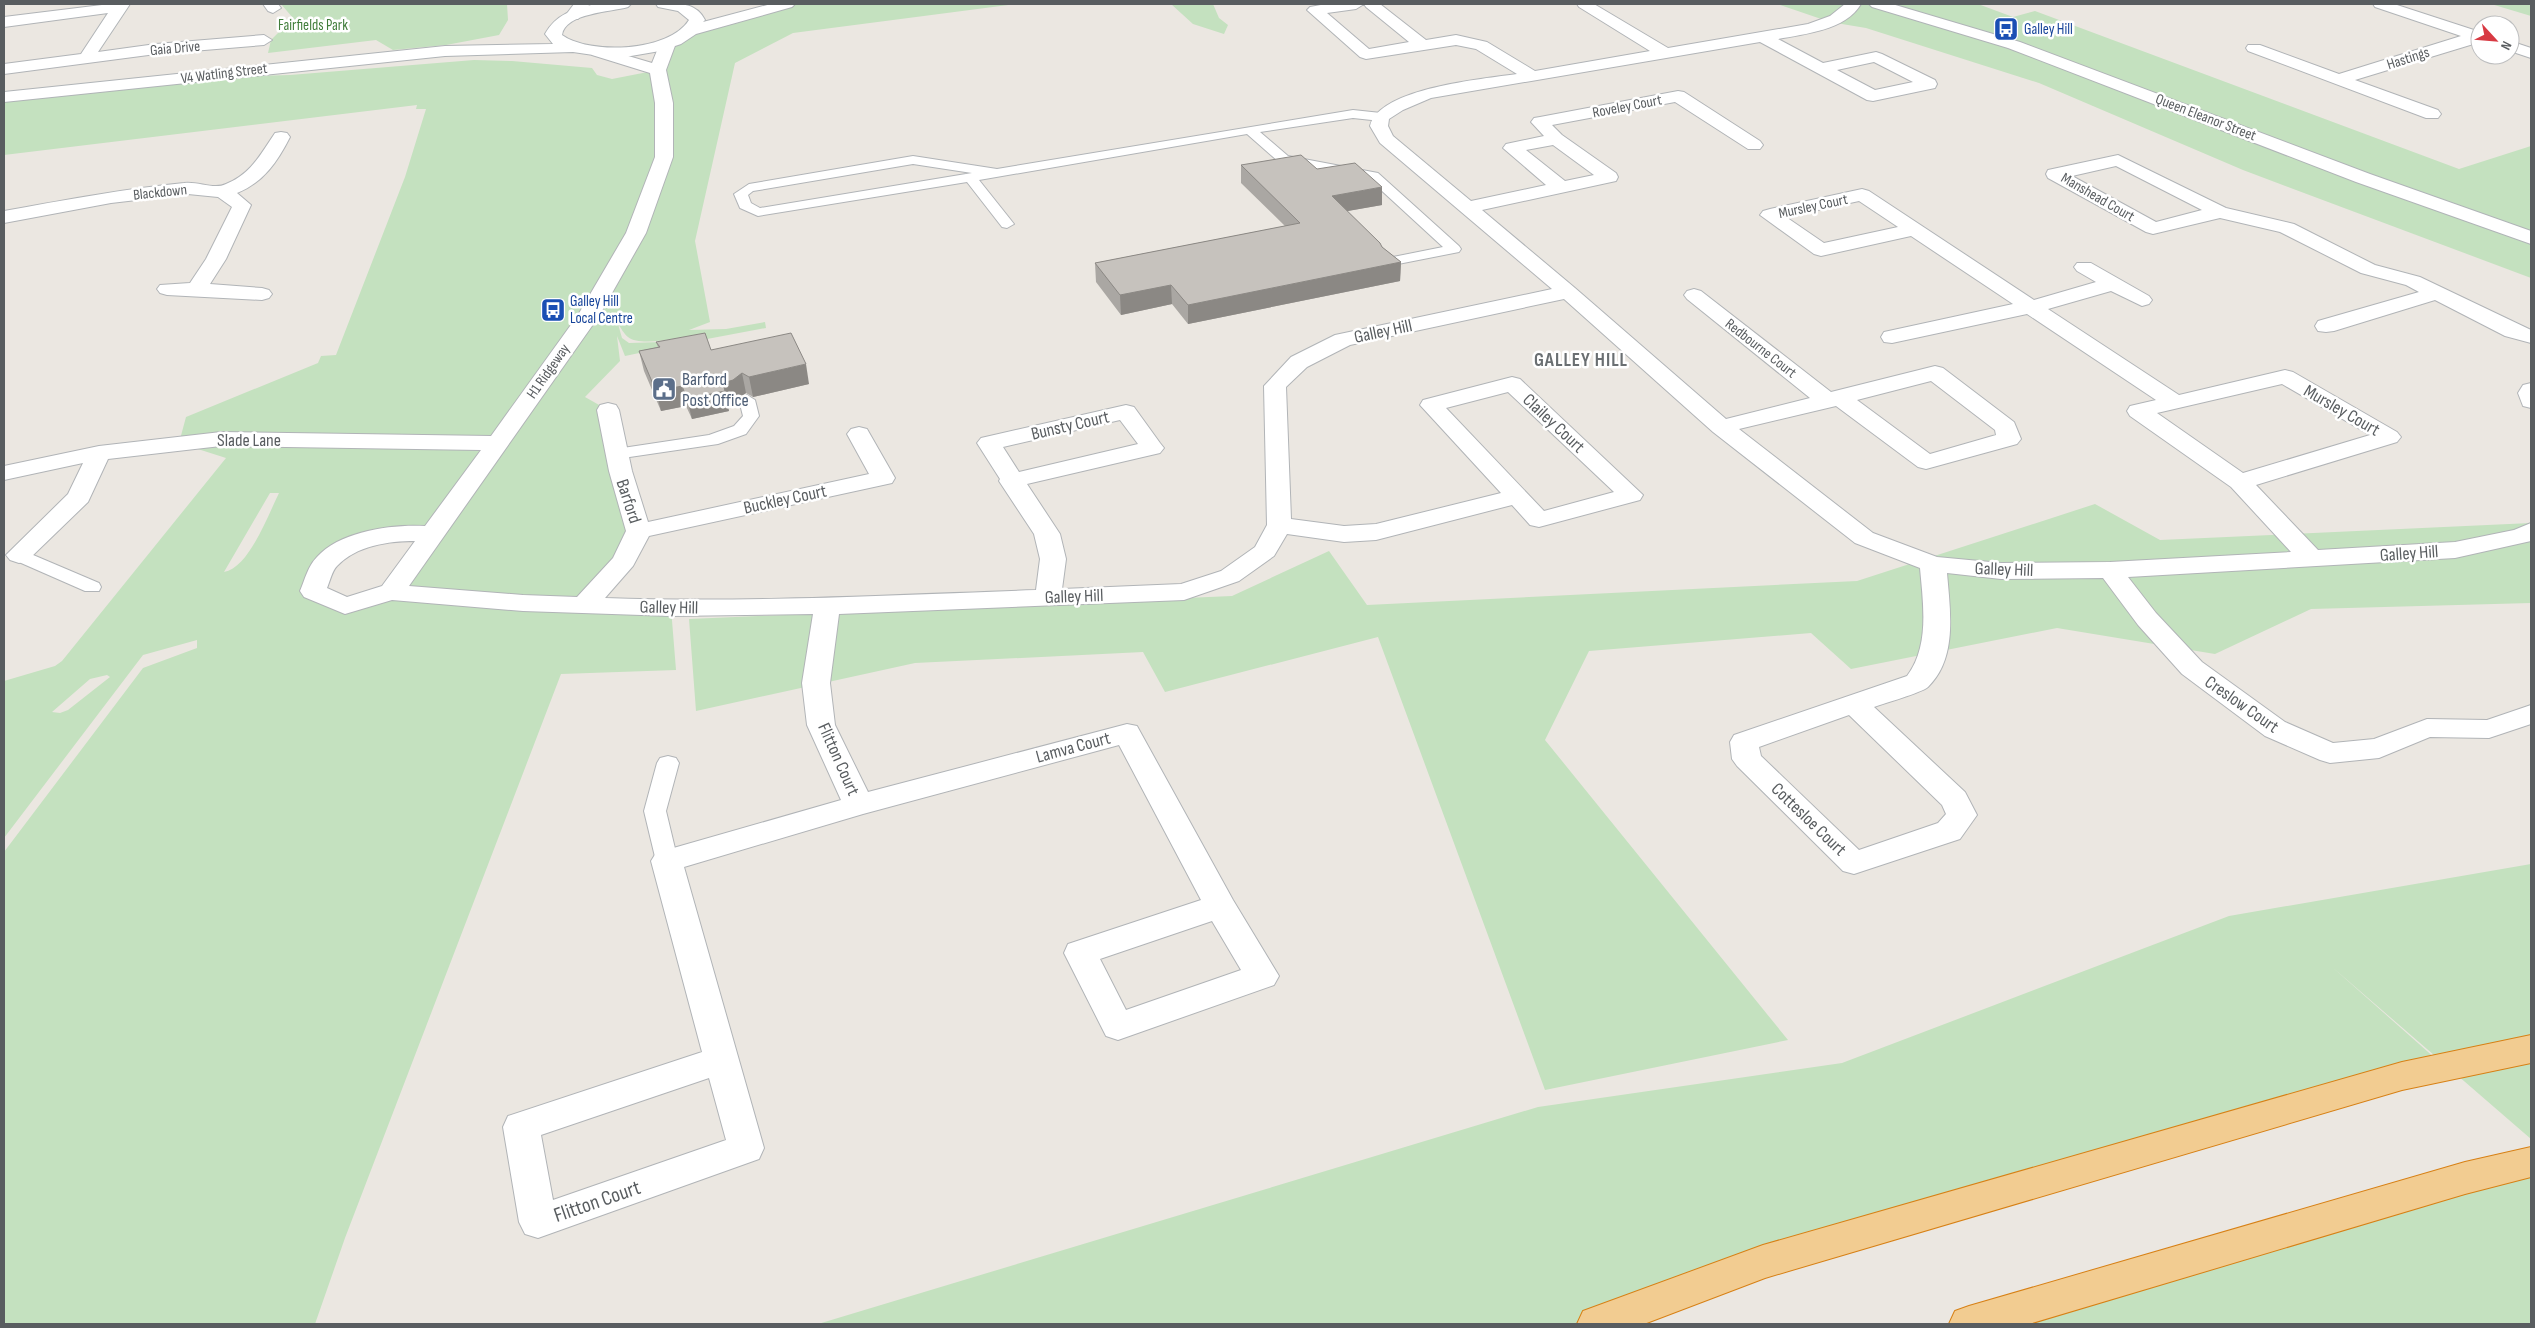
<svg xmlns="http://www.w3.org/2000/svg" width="2535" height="1328" font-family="'Sofia Sans Condensed',sans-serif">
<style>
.green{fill:#c4e1bf;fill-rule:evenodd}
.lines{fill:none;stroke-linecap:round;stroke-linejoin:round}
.lane-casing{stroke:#b1b4b7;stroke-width:2}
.street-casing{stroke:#b1b4b7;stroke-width:2}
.secondary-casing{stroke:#b0b4b7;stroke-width:2}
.highway-casing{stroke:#d78015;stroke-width:2}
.lane{fill:#fff;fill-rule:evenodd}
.street{fill:#fff;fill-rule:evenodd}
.secondary{fill:#fff;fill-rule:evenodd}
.highway{fill:#f2cc91;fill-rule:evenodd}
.wall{fill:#aaa7a3}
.shaded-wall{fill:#8b8884}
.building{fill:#c6c2bd;stroke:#8b8884}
.labels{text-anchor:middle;stroke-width:5;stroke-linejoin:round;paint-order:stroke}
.far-park-label{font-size:15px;fill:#417d3b;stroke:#fff}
.far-transit-label{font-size:15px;fill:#164399;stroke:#fff;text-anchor:start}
.far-street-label{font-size:15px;fill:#595d60;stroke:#fff}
.street-label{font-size:18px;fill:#595d60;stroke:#fff}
.service-label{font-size:18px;fill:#4e5e75;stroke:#fff;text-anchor:start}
.far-district-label{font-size:19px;font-weight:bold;letter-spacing:1px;fill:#6a6f72;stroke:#fff}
.near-street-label{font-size:21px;fill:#595d60;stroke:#fff}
</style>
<rect width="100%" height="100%" fill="#ebe7e1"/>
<g class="green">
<path d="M 281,4 L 507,4 L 508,20 L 499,35 L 446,45 L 393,50 L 376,40 L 268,53 L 271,40 L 293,18 Z"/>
<path d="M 787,4 L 1016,4 L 793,33 L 735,63 L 695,241 L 710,322 L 689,330 L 726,329 L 765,322 L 766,328 L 707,339 L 702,334 C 683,336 642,348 628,337 C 624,334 621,328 618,324 L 622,338 L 629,343 L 696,341 L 625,356 L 617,336 L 620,361 L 585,397 L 608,410 L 639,531 L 585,605 L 671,608 L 676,670 L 561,674 L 345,1238 L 315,1324 L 4,1324 L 4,852 L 143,668 L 197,648 L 197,640 L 143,655 L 4,838 L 4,681 L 55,666 L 62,661 L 226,458 L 179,443 L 186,417 L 318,363 L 321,356 L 336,355 L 405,177 L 426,109 L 416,109 L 417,105 L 4,155 L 4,98 L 175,78 L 290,75 L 474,60 L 512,61 L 592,68 L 597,75 L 612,79 L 658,70 L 668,43 L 693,30 ZM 270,493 L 279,493 C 268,515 249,568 224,572 ZM 402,532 L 432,534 L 391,592 L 345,606 L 313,591 L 327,560 ZM 107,675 L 110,677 L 68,710 L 60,713 L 52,712 L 90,679 Z"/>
<path d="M 1171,4 L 1213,4 L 1219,18 L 1228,25 L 1224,34 L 1193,24 Z"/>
<path d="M 1777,4 L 1978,4 L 2013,17 L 2035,11 L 2459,169 L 2531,146 L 2531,278 L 2243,170 L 2039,83 L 1866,28 L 1830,22 Z"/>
<path d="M 2491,4 L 2531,4 L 2531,16 Z"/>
<path d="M 2095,504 L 2160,540 L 2531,523 L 2531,603 L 2311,609 L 2215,654 L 2057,628 L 1851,669 L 1811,633 L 1589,651 L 1545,740 L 1788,1040 L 1545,1090 L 1378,637 L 1165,692 L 1143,652 L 915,663 L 696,711 L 689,619 L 1232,596 L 1329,551 L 1367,605 L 1857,581 Z"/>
<path d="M 2531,864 L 2531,1139 L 2331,966 L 2445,1067 L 1763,1262 L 1597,1324 L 818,1324 L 1538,1107 L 1842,1063 L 2229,916 Z"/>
<path d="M 2531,1162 L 2531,1324 L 1969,1324 L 2465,1178 Z"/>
</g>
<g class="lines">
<defs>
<g id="lane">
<path d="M 1353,110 L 1381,113 L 1387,117 L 1381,121 L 1353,118 L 1260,132 L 1288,156 L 1378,173 L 1459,246 L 1461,249 L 1459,252 L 1388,266 L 1383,265 L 1381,262 L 1383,259 L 1443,247 L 1369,179 L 1279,162 L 1247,134 L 979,180 L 1014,224 L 1007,228 L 1002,227 L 967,182 L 758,216 L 740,208 L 734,194 L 749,184 L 913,156 L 997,169 ZM 913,164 L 972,173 L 760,208 L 751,203 L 748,195 L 753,191 Z"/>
<path d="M 747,395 L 755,400 L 759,416 L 746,434 L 718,444 L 616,459 L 610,458 L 607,454 L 610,450 L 616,449 L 709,435 L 734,426 L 743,416 L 739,400 Z"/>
<path d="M 19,549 L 99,583 L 101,587 L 99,591 L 85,591 L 12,559 L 10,555 L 12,551 Z"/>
<path d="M 668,756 L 676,758 L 679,763 L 666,811 L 678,861 L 675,867 L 667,869 L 659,867 L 656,861 L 644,811 L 657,763 L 660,758 Z"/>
</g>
<g id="street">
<path d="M 110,4 L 130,4 L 98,52 L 156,44 L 264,35 L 272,40 L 264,45 L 156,54 L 4,74 L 4,64 L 81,54 L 108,13 L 4,27 L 4,17 Z"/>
<path d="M 263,4 L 278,4 L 281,8 L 273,13 L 268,11 Z"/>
<path d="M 574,4 L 590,4 L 578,19 L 568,19 L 565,16 Z"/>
<path d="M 1326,4 L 1380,4 L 1426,40 L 1456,35 L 1487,42 L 1535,71 L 1650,51 L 1579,7 L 1577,4 L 1594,4 L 1668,48 L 1808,24 L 1830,16 L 1845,4 L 1861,4 C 1846,30 1805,34 1778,39 L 1823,63 L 1876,52 L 1882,54 L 1935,80 L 1937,84 L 1935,88 L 1873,101 L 1867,100 L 1760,42 L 1431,98 L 1403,110 L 1389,119 L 1388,126 L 1393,136 L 1471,201 L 1546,185 L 1503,148 L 1506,144 L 1544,136 L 1531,122 L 1534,118 L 1540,117 L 1678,91 L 1684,92 L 1760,141 L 1763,145 L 1760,149 L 1748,149 L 1675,102 L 1552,125 L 1562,135 L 1616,173 L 1618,177 L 1616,181 L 1482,210 L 1575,288 L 1726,419 L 1810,398 L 1687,299 L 1684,295 L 1687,291 L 1694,289 L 1701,291 L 1831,392 L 1935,366 L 1943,368 L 2014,422 L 2021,439 L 2017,444 L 1926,469 L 1918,467 L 1836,406 L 1739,429 L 1873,533 L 1937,557 L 2001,563 L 2110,562 L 2291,552 L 2231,487 L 2130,416 L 2127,411 L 2130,406 L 2156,400 L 2027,314 L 1892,343 L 1884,342 L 1881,337 L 1884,332 L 2013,304 L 1911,236 L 1821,256 L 1814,254 L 1760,215 L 1763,211 L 1770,209 L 1862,189 L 1869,191 L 2034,300 L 2096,282 L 2077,271 L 2074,267 L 2077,263 L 2091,263 L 2149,296 L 2152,300 L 2149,304 L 2142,306 L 2111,291 L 2048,309 L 2179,395 L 2285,370 L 2293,372 L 2397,432 L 2401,437 L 2397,442 L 2256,485 L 2318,550 L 2455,542 L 2514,530 L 2531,523 L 2531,541 L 2455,558 L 2128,577 L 2156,613 L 2202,662 L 2285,722 L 2333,743 L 2374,739 L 2427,719 L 2487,720 L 2531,705 L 2531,724 L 2489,738 L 2430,737 L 2379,758 L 2330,763 L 2320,760 L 2265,736 L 2182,674 L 2138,625 L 2103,578 L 2001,579 L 1947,573 C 1950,610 1958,658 1928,687 C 1921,693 1885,703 1874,707 L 1965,792 L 1977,815 L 1960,839 L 1854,874 L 1843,871 L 1737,766 L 1732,759 L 1730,742 L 1734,735 L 1907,676 C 1930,646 1923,603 1920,568 L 1855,543 L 1713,432 L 1564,299 L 1350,345 L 1307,367 L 1286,387 L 1291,519 L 1344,526 L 1376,524 L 1501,493 L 1420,405 L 1423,400 L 1512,377 L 1520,379 L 1643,495 L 1640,500 L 1539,527 L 1530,525 L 1512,505 L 1376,540 L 1344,542 L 1287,534 L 1274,556 L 1239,581 L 1184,600 L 839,614 L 830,683 L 835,725 L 868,792 L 1127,724 L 1137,726 L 1233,900 L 1279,976 L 1274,985 L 1118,1040 L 1106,1036 L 1064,953 L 1068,944 L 1201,900 L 1119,745 L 863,814 L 684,867 L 764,1148 L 759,1159 L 538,1238 L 525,1234 L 519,1222 L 503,1127 L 508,1116 L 702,1052 L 651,861 L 656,853 L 841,800 L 807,725 L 802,683 L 813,614 L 671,616 L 523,611 L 392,600 L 345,614 L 304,597 L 300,591 C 305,579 308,566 317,557 C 340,531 393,524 425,526 L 481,450 L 221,446 L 108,459 L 88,502 L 28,560 L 19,563 L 10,560 L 6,555 L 68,494 L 83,463 L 4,480 L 4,466 L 99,446 L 221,432 L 491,436 L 578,315 L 626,233 L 655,157 L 655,103 L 650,73 L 592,55 L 590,52 L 598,47 L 652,63 L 660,43 L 668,38 L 676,43 L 666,70 L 673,103 L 673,157 L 646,233 L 599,316 L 409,586 L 523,595 L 577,597 L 613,558 L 626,531 L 609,471 L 597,410 L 600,405 L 608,403 L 616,405 L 619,410 L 632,471 L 648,522 L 869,474 L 847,434 L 851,429 L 859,427 L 867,429 L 895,478 L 892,483 L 883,485 L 649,536 L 633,566 L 605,598 C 749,603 892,595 1036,590 L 1040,559 L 1034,534 L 999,481 L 1000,479 L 977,443 L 981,438 L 1126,405 L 1134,407 L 1160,443 L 1164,448 L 1160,453 L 1027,484 L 1060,534 L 1066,559 L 1062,589 L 1181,584 L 1221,571 L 1255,547 L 1267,525 L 1264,386 L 1291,357 L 1335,335 L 1552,289 L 1380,143 L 1370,126 C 1379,88 1483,79 1517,74 L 1476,49 L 1456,45 L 1366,59 L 1360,57 L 1307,10 L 1310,7 ZM 1364,4 L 1366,7 L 1409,42 L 1369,49 L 1327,13 L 1356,9 ZM 1874,62 L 1913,82 L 1875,90 L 1837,70 ZM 1553,145 L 1594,175 L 1565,181 L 1526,150 ZM 1859,201 L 1898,227 L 1824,243 L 1786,217 ZM 1931,381 L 1995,430 L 1996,435 L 1930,454 L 1857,400 ZM 2282,384 L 2370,435 L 2243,473 L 2157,413 ZM 1508,392 L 1614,492 L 1544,511 L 1446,408 ZM 1120,420 L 1138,444 L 1019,472 L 1003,447 ZM 415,541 L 382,586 L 347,597 L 327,588 C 330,581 332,571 337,566 C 356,546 388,541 415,541 ZM 1849,715 L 1942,805 L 1946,814 L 1938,823 L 1859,850 L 1761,756 L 1759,747 ZM 1212,921 L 1241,970 L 1126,1010 L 1100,959 ZM 709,1078 L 726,1140 L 553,1200 L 541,1135 Z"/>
<path d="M 2373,4 L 2394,4 L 2480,32 L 2480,42 L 2355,80 L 2438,110 L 2441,114 L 2438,118 L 2426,118 L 2248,51 L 2246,48 L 2248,45 L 2260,45 L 2339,74 L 2461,36 L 2375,7 Z"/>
<path d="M 2510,41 L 2531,48 L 2531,58 L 2510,51 Z"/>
<path d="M 281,132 L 287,133 L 290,137 C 278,161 263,183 237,193 L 251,205 L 226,259 L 210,284 L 262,288 L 269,290 L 272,294 L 269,298 L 262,300 L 167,295 L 160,293 L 157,289 L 160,285 L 190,283 L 206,259 L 232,207 L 218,197 L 188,194 L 111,203 L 4,223 L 4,211 C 64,200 124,189 184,183 C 198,181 214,190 226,184 C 251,174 260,155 275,133 Z"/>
<path d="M 2118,155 L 2226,208 L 2294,224 L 2375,265 L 2420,277 L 2531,330 L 2531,343 L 2505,336 L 2435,300 L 2334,331 L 2326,332 L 2318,331 L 2315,326 L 2318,321 L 2419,292 L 2406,285 L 2361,273 L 2280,232 L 2220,218 L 2153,234 L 2146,232 L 2048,178 L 2046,174 L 2048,170 ZM 2116,166 L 2202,210 L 2156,222 L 2072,176 Z"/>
<path d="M 2531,383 L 2531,408 L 2523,406 L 2518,393 L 2523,385 Z"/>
</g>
<g id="secondary">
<path d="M 595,4 L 631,4 L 628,7 C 611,12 565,13 562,35 C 590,55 669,52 689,20 L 678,11 L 658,7 L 656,4 C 675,4 695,0 705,20 L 703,22 L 771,4 L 795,4 L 792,7 L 696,34 L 681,44 L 660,51 L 631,56 L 607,57 L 573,52 L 445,56 L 4,102 L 4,92 L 445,46 L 553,44 L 545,34 C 556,14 574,9 595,4 Z"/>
<path d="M 1869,4 L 1892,4 L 2020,42 L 2370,174 L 2531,231 L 2531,244 L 2356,182 L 2008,48 L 1872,7 Z"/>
</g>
<g id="highway">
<path d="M 2531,1035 L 2531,1063 L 2402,1090 L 1765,1278 L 1644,1324 L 1577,1324 L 1583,1311 L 1763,1245 L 2402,1062 Z"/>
<path d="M 2531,1147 L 2531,1177 L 2465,1194 L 2029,1324 L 1949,1324 L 1955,1311 L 1969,1306 L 2465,1162 Z"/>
</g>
</defs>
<use href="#lane" class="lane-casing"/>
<use href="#street" class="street-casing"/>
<use href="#secondary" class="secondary-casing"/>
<use href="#highway" class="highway-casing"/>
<use href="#lane" class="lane"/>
<use href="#street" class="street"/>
<use href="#secondary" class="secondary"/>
<use href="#highway" class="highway"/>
</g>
<g class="wall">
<path d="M 1241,165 L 1317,169 L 1382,205 L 1347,211 L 1382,247 L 1401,262 L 1400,281 L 1188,324 L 1172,304 L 1121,315 L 1096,282 L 1095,263 L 1285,226 L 1241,183 Z"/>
<path d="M 656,342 L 711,350 L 809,384 L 753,397 L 746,393 L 737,400 L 727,403 L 729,411 L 692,419 L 686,406 L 661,411 L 644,371 L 639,351 L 658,347 Z"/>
</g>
<g class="shaded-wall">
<path d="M 1382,187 L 1382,205 L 1331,214 L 1332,196 Z"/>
<path d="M 1401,262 L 1400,281 L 1188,324 L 1188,305 Z"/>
<path d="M 1171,285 L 1172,304 L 1121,315 L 1120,295 Z"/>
<path d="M 806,364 L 809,384 L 753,397 L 749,377 Z"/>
<path d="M 742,373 L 746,393 L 737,400 L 727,403 L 729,411 L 692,419 L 687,399 Z"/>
<path d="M 682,386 L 686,406 L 661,411 L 656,391 Z"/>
</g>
<g class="building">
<path d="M 1301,155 L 1317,169 L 1355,163 L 1382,187 L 1332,196 L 1380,243 L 1382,247 L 1401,262 L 1188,305 L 1171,285 L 1120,295 L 1095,263 L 1300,223 L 1241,165 Z"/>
<path d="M 705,333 L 711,350 L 791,333 L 806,364 L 749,377 L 742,373 L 733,380 L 723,383 L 725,391 L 687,399 L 682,386 L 656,391 L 639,351 L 660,347 L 656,342 Z"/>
</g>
<defs>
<symbol id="bus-square" viewBox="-11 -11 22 22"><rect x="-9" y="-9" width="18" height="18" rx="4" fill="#1a4fb4" stroke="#fff"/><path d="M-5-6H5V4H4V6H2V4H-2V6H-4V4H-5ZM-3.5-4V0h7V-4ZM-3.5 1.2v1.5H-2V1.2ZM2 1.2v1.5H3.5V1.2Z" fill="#fff"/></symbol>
<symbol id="civic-square" viewBox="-11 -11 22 22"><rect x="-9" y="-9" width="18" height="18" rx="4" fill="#5c6f8a" stroke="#fff"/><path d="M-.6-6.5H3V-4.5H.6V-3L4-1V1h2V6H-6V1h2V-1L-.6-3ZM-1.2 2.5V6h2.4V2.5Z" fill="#fff"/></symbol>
</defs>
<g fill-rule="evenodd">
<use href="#bus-square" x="1992" y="15" width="28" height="28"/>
<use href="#bus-square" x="539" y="296" width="28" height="28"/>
<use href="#civic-square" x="650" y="375" width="28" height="28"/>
</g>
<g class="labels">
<g class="far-park-label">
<text x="313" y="30">Fairfields Park</text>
</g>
<g class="far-transit-label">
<text x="2024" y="34">Galley Hill</text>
<text x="570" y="306">Galley Hill<tspan x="570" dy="17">Local Centre</tspan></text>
</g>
<g class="far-street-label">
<text transform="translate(175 48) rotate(-5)" y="5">Gaia Drive</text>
<text transform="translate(2408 58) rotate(-18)" y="5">Hastings</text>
<text transform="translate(224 73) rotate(-7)" y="5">V4 Watling Street</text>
<text transform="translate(1627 106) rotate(-11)" y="5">Roveley Court</text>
<text transform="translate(2206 117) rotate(21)" y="5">Queen Eleanor Street</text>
<text transform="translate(160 192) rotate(-6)" y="5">Blackdown</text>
<text transform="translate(2098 197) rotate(30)" y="5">Manshead Court</text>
<text transform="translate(1813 206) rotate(-12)" y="5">Mursley Court</text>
<text transform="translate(1761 348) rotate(38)" y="5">Redbourne Court</text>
<text transform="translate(548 371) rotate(-55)" y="5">H1 Ridgeway</text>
</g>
<g class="street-label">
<text transform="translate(1383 331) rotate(-12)" y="6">Galley Hill</text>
<text transform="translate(2342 410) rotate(30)" y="6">Mursley Court</text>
<text transform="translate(1554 423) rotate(43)" y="6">Clailey Court</text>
<text transform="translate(1070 425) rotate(-13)" y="6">Bunsty Court</text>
<text x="249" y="446">Slade Lane</text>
<text transform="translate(785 499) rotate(-12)" y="6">Buckley Court</text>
<text transform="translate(629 501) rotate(72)" y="6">Barford</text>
<text transform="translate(2409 553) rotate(-4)" y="6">Galley Hill</text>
<text transform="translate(2004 569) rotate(2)" y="6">Galley Hill</text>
<text transform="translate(1074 596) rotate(-2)" y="6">Galley Hill</text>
<text transform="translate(669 607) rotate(1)" y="6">Galley Hill</text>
<text transform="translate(2242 704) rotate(35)" y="6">Creslow Court</text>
<text transform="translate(1073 747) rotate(-15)" y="6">Lamva Court</text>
<text transform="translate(839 759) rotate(66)" y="6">Flitton Court</text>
<text transform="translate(1809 819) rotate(44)" y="6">Cottesloe Court</text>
</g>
<g class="service-label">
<text x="682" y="385">Barford<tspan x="682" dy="21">Post Office</tspan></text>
</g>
<g class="far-district-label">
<text x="1581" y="366">GALLEY HILL</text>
</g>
<g class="near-street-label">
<text transform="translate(597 1201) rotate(-19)" y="7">Flitton Court</text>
</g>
</g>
<rect width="2535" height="1328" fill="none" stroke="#595d60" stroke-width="10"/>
<g transform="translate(2495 40) rotate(116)"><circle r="24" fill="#ffffff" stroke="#bdbebf"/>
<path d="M0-4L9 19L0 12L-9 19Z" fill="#d83a43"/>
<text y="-8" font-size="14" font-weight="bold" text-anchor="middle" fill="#595d60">N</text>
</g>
</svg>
